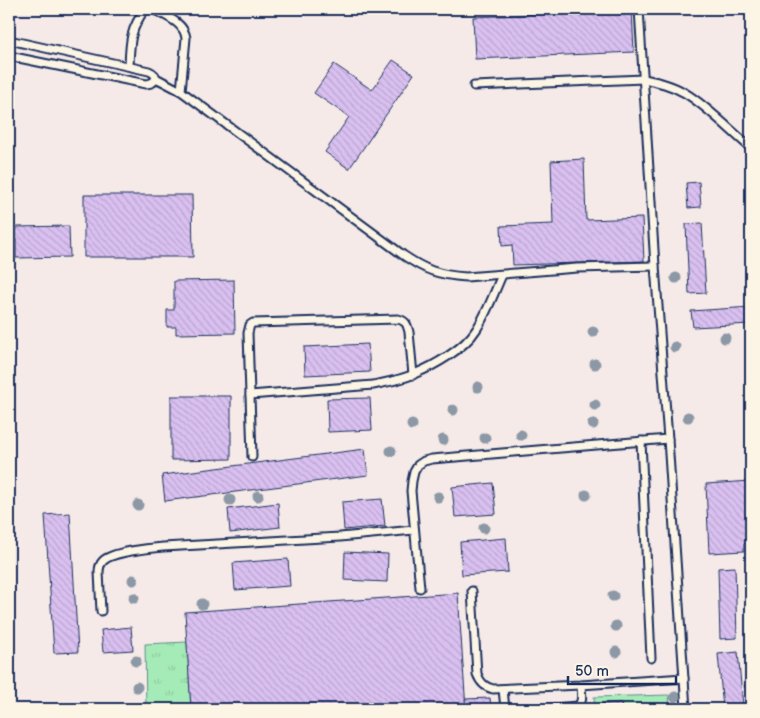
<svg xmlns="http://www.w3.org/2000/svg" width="760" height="718" font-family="'Balsamiq Sans',sans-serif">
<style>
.grass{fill:url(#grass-tufts);stroke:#608d8a}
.building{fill:url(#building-back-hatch);stroke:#1b2f5e}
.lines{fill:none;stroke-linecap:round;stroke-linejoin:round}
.service-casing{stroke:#1b2f5e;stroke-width:11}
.service{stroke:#fcf5e5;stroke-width:7}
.tree{fill:#8c98a6}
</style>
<defs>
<pattern id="grass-tufts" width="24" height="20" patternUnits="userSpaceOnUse" patternTransform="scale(1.25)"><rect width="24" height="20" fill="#a5ebb7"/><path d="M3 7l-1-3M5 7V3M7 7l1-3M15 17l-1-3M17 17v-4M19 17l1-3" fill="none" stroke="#8dcaa0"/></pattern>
<pattern id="building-back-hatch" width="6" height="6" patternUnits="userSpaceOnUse" patternTransform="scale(1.25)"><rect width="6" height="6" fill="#d9c0f0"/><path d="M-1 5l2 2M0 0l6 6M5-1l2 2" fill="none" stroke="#baa5d0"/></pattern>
</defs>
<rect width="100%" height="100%" fill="#f5eae7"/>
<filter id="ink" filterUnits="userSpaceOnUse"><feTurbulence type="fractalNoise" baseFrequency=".02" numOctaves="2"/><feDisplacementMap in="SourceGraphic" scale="10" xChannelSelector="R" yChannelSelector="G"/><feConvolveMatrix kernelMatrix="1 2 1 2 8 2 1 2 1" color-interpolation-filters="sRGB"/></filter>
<g filter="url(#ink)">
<g class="grass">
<path d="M 187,642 L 191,709 L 146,709 L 145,644 Z"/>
<path d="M 669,695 L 670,709 L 622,709 L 621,703 L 603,704 L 603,709 L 595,709 L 594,697 Z"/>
</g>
<g class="building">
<path d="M 632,10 L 634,52 L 475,59 L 473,17 Z"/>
<path d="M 393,60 L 414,74 L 349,169 L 325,152 L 349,117 L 314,93 L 334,64 L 372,90 Z"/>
<path d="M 584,159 L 586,220 L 642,218 L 644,261 L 513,265 L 512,245 L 502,246 L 501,226 L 553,224 L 551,161 Z"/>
<path d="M 699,182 L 701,207 L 688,208 L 686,183 Z"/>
<path d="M 84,195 L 192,195 L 193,257 L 84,257 Z"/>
<path d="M 702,223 L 706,293 L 689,294 L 686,224 Z"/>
<path d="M 69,226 L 70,257 L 16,258 L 16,227 Z"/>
<path d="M 234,280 L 235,333 L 176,334 L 176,327 L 167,327 L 167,310 L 174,310 L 174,281 Z"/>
<path d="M 751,307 L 751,324 L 693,327 L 691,311 Z"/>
<path d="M 368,344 L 370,372 L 305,375 L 304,347 Z"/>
<path d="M 171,396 L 231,396 L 231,459 L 171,460 Z"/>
<path d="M 370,398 L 372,430 L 328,432 L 327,399 Z"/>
<path d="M 365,449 L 368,475 L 165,501 L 162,475 Z"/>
<path d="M 751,481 L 751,543 L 744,544 L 744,551 L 709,553 L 706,484 Z"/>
<path d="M 493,483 L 496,514 L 455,517 L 452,487 Z"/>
<path d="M 382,499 L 385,526 L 344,530 L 342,502 Z"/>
<path d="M 278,503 L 280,527 L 230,533 L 228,509 Z"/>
<path d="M 70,513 L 78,652 L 54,653 L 45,515 Z"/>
<path d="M 506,538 L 508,572 L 462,575 L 460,542 Z"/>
<path d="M 345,552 L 388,554 L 387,582 L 344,580 Z"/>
<path d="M 288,559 L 290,586 L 235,590 L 233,563 Z"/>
<path d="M 735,567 L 737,638 L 720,639 L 718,568 Z"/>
<path d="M 458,593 L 466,709 L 191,709 L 185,612 Z"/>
<path d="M 131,627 L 133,650 L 103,652 L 101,630 Z"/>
<path d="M 738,652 L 743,706 L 723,708 L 718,654 Z"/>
<path d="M 751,671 L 751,690 L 744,687 Z"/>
<path d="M 490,698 L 491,709 L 466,709 L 465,699 Z"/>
<path d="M 621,703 L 622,709 L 603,709 L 602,704 Z"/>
</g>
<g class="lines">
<defs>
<g id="service">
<path d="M 153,9 C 165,16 184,22 186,38 L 181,91"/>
<path d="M 639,9 L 655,266 L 668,439 L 686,709"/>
<path d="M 9,40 L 149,71 C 159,75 157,83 146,84 L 9,56"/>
<path d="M 129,66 C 130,41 130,30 145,9"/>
<path d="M 156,78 L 181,91 L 403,255 C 425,270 438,275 466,277 L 577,268 L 655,266"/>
<path d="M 474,86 L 644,79 C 658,82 672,85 685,93 C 707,106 731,131 751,148"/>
<path d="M 250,395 L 373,385 C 387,382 401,380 414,374 C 434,366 464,349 476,330 C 487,313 494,293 502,275"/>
<path d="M 641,441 L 651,658"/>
<path d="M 252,457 L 248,333 L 250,325 L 253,323 L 398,319 C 406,321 407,324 409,332 L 413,375"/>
<path d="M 420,588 L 411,491 L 412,481 L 414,472 L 418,465 L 424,461 L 432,459 L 668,439"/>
<path d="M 472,591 L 477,674 C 480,682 484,687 493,689 L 581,685 L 684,678"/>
<path d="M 101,611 L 99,572 C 99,568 100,564 103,561 C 111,552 150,548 163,547 L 340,537 L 414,530"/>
<path d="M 503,689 L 505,709"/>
<path d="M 542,709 L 578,706 C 584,701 581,692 581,685"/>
</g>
</defs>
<use href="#service" class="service-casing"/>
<use href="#service" class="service"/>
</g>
<g class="tree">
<circle cx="676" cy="278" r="5.5"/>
<circle cx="593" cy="332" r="5.5"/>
<circle cx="725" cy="338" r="5.5"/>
<circle cx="675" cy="347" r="5.5"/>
<circle cx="595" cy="364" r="5.5"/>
<circle cx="478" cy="387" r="5.5"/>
<circle cx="595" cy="405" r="5.5"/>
<circle cx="453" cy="410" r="5.5"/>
<circle cx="688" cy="417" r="5.5"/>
<circle cx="593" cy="424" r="5.5"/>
<circle cx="412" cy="425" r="5.5"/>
<circle cx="521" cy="435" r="5.5"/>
<circle cx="485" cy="438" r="5.5"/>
<circle cx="443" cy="440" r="5.5"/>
<circle cx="391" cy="451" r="5.5"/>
<circle cx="586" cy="495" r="5.5"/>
<circle cx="258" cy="496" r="5.5"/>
<circle cx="438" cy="497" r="5.5"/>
<circle cx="230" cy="500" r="5.5"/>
<circle cx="138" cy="505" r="5.5"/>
<circle cx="484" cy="528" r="5.5"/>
<circle cx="133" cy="580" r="5.5"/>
<circle cx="613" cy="596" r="5.5"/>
<circle cx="134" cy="598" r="5.5"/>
<circle cx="202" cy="604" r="5.5"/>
<circle cx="616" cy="626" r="5.5"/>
<circle cx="616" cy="652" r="5.5"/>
<circle cx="136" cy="661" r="5.5"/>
<circle cx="137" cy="687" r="5.5"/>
<circle cx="675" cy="697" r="5.5"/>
</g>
</g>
<rect width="760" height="718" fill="none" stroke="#fcf5e5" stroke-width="30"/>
<rect x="15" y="15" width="730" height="688" fill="none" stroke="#1b2f5e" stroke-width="2" filter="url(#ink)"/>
<path d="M568 676v8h108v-8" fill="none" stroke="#1b2f5e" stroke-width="2.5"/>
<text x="575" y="676" font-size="15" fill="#1b2f5e" stroke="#fcf5e5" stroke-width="4" paint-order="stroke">50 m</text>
</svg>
